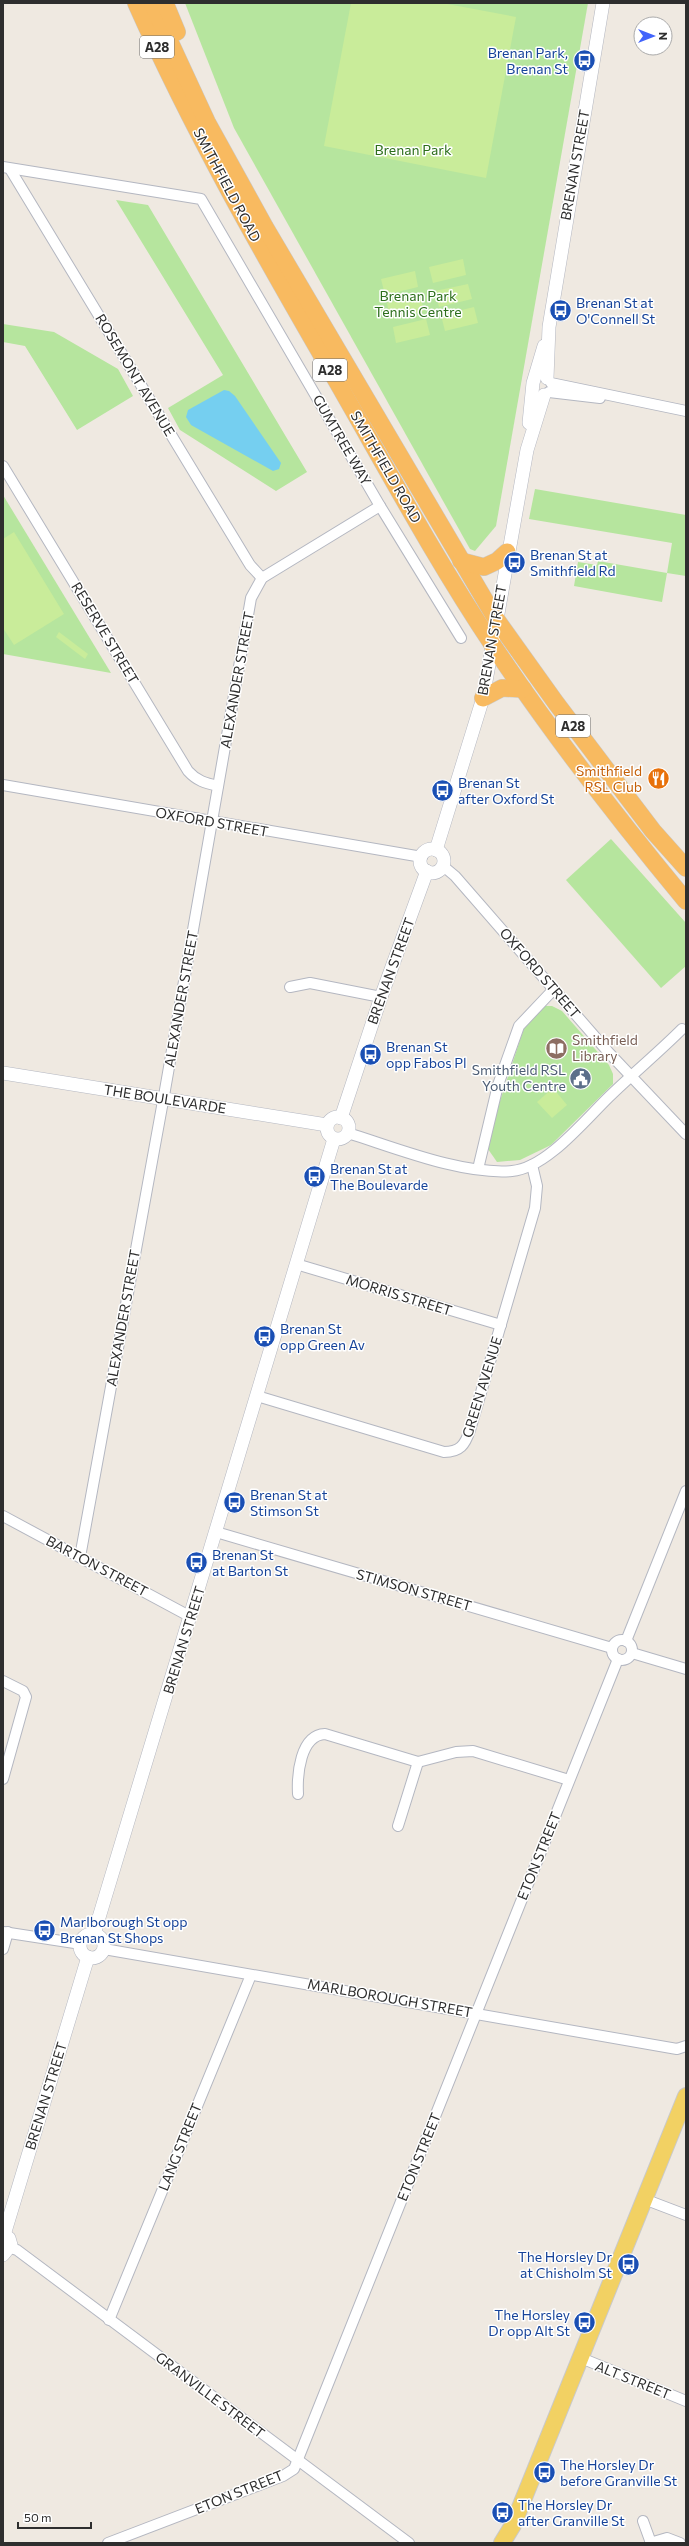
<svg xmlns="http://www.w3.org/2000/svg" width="689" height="2546" font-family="Commissioner,sans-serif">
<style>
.green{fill:#b6e59e}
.pitch{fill:#c9ec9a}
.water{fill:#75cff0}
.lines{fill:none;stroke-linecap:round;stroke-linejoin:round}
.minor-casing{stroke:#b4b7c1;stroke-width:12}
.tertiary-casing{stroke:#b4b7c1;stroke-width:14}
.primary-casing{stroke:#c9c9c9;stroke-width:18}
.trunk-casing{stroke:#c9c9c9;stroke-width:18}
.minor{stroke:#fff;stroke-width:10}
.tertiary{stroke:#fff;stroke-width:13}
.primary{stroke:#f2d163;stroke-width:16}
.trunk{stroke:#f8ba60;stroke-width:17}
.labels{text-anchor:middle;stroke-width:3;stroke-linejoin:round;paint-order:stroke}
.shield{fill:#fff;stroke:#6d6d6d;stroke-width:1}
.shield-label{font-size:13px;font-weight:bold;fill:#2e2e2e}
.transit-label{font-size:14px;fill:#164399;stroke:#fff;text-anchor:start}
.park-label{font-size:14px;fill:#2c6e1b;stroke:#fff}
.street-label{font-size:14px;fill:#2e2e2e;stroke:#fff}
.food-label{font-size:14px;fill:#c56008;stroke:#fff;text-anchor:end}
.education-label{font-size:14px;fill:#785e54;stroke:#fff;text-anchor:start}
.service-label{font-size:14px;fill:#4e5e75;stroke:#fff;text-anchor:end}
</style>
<rect width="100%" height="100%" fill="#efe9e1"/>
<g class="green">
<path d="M 185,3 L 588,3 L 496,526 L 475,551 L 470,549 L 234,128 Z"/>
<path d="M 116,200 L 148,205 L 307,472 L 276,491 L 180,430 L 168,408 L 223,375 Z"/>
<path d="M 3,324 L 54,332 L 118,369 L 133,396 L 77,430 L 25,346 L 3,342 Z"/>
<path d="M 535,489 L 686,515 L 686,576 L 667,573 L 662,602 L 574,586 L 578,562 L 597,565 L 598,561 L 667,573 L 672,543 L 529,519 Z"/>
<path d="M 3,495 L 111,673 L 3,654 Z"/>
<path d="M 611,839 L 686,923 L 686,966 L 661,988 L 566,880 Z"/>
<path d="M 545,1006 L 552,1006 L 562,1011 L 609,1065 L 613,1074 L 613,1084 L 551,1145 L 520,1160 L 497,1162 L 488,1149 L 490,1131 L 524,1028 L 531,1018 Z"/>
</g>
<g class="pitch">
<path d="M 351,3 L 442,3 L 516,17 L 486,178 L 324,146 Z"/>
<path d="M 463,259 L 466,275 L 433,283 L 429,267 Z"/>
<path d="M 415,271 L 418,287 L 385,295 L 381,279 Z"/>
<path d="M 468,284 L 472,299 L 439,307 L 435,291 Z"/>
<path d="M 420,296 L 424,311 L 390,319 L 387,303 Z"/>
<path d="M 474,307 L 478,323 L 445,331 L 441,315 Z"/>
<path d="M 426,319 L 430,335 L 396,343 L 393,327 Z"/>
<path d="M 14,532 L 64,614 L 14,645 L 3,628 L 3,539 Z"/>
<path d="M 59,632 L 88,654 L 85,659 L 56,637 Z"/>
<path d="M 553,1088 L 567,1105 L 552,1118 L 537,1102 Z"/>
</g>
<path class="water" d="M 224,390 L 229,391 L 235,396 L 281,463 L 279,469 L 273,471 L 191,425 L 186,417 L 188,410 Z"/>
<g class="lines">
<defs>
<g id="minor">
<path d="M 3,167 L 201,199 L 380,506 L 461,638"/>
<path d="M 10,169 L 250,565 L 262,578"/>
<path d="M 551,383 L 686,411"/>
<path d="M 549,392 L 600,398"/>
<path d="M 3,466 L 188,771 C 197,781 205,783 218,786"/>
<path d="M 3,785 L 422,857"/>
<path d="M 443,866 L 455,876 L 610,1054 L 686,1134"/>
<path d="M 290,987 L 310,983 L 381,997"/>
<path d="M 348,1133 C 396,1148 462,1175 512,1171 C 548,1168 588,1116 613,1093 C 636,1071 660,1051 682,1029"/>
<path d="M 478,1169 L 498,1085 L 519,1026 L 554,989"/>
<path d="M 296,1264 L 501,1325"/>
<path d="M 257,1396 L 444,1452 C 460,1452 465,1445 470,1430 L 535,1208 L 537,1186 L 532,1165"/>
<path d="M 3,1516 L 191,1617"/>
<path d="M 216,1532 L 612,1648"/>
<path d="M 80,1557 L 165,1090 L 251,598 L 262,578 L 380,506"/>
<circle cx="622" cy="1650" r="10"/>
<path d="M 626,1641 L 686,1491"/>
<path d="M 632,1653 L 686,1669"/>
<path d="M 3,1681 L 23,1691 L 26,1697 L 3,1779"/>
<path d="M 298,1794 C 297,1775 300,1735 325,1734 L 418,1762 L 456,1752 L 473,1751 L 569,1780"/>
<path d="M 398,1826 L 418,1762"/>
<path d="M 3,1932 L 81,1944"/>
<path d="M 3,1949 L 8,1932"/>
<path d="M 104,1949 L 677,2049 L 686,2046"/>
<path d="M 644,2199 L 686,2215"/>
<path d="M 11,2248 L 17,2250 L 409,2543"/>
<path d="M 109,2320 L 251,1975"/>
<path d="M 581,2358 L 686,2401"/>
<path d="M 643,2521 L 651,2543"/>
<path d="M 108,2543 L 283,2476 L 294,2469 L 618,1659"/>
<path d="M 650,2543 L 667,2538 L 680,2543"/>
</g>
<g id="tertiary">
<path d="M 547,378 L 549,327 L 603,3"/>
<path d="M 529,423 L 533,383 L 544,346"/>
<circle cx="432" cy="861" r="12"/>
<path d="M 436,850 L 483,698 L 527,450 L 544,395"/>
<path d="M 3,1073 L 327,1125"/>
<circle cx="338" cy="1128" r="11"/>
<path d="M 341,1118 L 381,997 L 427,871"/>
<path d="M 94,1934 L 334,1139"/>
<circle cx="92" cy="1946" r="12"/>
<path d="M 3,2235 L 9,2238 L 11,2245 L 3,2255"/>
<path d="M 4,2235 L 88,1957"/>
</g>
<path id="primary" d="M 502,2543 L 513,2525 L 686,2096"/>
<g id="trunk">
<path d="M 136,3 C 193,131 262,252 332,373 C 385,465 435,559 494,647 C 553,735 618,819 686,901"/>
<path d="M 152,3 L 207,122 L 265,227 L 496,619 L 556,703 L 653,831 L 686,868"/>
<path d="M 165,3 L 177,32"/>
<path d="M 461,561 L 484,567 L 497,561 L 507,552"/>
<path d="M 483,698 L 502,688 L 523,689"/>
</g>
</defs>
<use href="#minor" class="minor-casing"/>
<use href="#tertiary" class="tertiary-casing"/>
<use href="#primary" class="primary-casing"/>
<use href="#trunk" class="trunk-casing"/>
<use href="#minor" class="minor"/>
<use href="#tertiary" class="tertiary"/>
<use href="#primary" class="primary"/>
<use href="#trunk" class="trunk"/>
</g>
<defs>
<symbol id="bus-disc" viewBox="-11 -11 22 22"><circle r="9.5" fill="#1a4fb4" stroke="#fff"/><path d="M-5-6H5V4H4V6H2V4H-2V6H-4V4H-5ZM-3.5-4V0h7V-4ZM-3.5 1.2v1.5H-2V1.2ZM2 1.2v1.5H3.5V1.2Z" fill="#fff"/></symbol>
<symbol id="restaurant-disc" viewBox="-11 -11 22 22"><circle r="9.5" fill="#e8710a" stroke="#fff"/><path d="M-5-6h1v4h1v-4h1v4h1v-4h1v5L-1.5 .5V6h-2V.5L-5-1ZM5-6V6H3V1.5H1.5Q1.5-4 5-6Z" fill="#fff"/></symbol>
<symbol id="library-disc" viewBox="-11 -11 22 22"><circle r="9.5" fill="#8d6e63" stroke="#fff"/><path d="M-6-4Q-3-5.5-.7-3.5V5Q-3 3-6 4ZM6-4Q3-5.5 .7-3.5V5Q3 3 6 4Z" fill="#fff"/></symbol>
<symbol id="civic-disc" viewBox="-11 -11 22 22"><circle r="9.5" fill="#5c6f8a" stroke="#fff"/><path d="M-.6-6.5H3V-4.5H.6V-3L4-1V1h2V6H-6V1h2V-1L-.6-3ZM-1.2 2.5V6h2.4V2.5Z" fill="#fff"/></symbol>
</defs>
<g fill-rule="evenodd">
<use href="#bus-disc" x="572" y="48" width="25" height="25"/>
<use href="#bus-disc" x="548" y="298" width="25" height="25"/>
<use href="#bus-disc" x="502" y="550" width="25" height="25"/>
<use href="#restaurant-disc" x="646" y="766" width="25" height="25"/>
<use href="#bus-disc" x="430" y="778" width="25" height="25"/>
<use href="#library-disc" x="544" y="1036" width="25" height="25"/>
<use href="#bus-disc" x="358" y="1042" width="25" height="25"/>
<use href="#civic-disc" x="568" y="1066" width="25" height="25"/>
<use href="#bus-disc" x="302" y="1164" width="25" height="25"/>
<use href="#bus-disc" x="252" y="1324" width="25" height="25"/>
<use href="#bus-disc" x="222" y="1490" width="25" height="25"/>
<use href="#bus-disc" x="184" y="1550" width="25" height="25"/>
<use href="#bus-disc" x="32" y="1918" width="25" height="25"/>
<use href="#bus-disc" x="616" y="2252" width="25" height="25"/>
<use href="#bus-disc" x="572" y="2310" width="25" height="25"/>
<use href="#bus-disc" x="532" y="2460" width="25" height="25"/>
<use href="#bus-disc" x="490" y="2500" width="25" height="25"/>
</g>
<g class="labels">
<g class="shield">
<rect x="140" y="36" width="34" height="22" rx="3"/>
<rect x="313" y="359" width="34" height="22" rx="3"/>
<rect x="556" y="715" width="34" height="22" rx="3"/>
</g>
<g class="shield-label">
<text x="157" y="52">A28</text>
<text x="330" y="375">A28</text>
<text x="573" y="731">A28</text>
</g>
<g class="transit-label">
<text x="568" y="58" text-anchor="end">Brenan Park,<tspan x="568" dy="16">Brenan St</tspan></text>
<text x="576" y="308">Brenan St at<tspan x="576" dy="16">O'Connell St</tspan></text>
<text x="530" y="560">Brenan St at<tspan x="530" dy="16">Smithfield Rd</tspan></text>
<text x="458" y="788">Brenan St<tspan x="458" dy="16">after Oxford St</tspan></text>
<text x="386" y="1052">Brenan St<tspan x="386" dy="16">opp Fabos Pl</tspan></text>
<text x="330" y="1174">Brenan St at<tspan x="330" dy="16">The Boulevarde</tspan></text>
<text x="280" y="1334">Brenan St<tspan x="280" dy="16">opp Green Av</tspan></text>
<text x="250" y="1500">Brenan St at<tspan x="250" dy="16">Stimson St</tspan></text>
<text x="212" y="1560">Brenan St<tspan x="212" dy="16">at Barton St</tspan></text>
<text x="60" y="1927">Marlborough St opp<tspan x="60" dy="16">Brenan St Shops</tspan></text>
<text x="612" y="2262" text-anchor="end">The Horsley Dr<tspan x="612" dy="16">at Chisholm St</tspan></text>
<text x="570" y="2320" text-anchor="end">The Horsley<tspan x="570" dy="16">Dr opp Alt St</tspan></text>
<text x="560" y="2470">The Horsley Dr<tspan x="560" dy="16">before Granville St</tspan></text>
<text x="518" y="2510">The Horsley Dr<tspan x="518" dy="16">after Granville St</tspan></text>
</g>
<g class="park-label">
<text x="413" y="155">Brenan Park</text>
<text x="418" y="301">Brenan Park<tspan x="418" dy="16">Tennis Centre</tspan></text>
</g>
<g class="street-label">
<text transform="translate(575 165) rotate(-80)" y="5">BRENAN STREET</text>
<text transform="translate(227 185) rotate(62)" y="5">SMITHFIELD ROAD</text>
<text transform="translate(135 375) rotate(59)" y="5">ROSEMONT AVENUE</text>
<text transform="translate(342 440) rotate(60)" y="5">GUMTREE WAY</text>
<text transform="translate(386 467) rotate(60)" y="5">SMITHFIELD ROAD</text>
<text transform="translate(105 633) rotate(59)" y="5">RESERVE STREET</text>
<text transform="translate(492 640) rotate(-80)" y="5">BRENAN STREET</text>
<text transform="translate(237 680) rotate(-80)" y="5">ALEXANDER STREET</text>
<text transform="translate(212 822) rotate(10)" y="5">OXFORD STREET</text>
<text transform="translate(391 971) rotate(-70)" y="5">BRENAN STREET</text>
<text transform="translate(540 973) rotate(49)" y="5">OXFORD STREET</text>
<text transform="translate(181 999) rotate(-80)" y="5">ALEXANDER STREET</text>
<text transform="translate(165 1099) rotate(9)" y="5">THE BOULEVARDE</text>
<text transform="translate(399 1295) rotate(17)" y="5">MORRIS STREET</text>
<text transform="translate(123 1318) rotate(-80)" y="5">ALEXANDER STREET</text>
<text transform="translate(482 1387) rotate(-73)" y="5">GREEN AVENUE</text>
<text transform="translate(97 1566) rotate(28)" y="5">BARTON STREET</text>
<text transform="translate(414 1590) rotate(16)" y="5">STIMSON STREET</text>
<text transform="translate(184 1640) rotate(-73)" y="5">BRENAN STREET</text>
<text transform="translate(539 1856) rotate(-68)" y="5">ETON STREET</text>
<text transform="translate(390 1998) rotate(10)" y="5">MARLBOROUGH STREET</text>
<text transform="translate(46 2096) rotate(-73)" y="5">BRENAN STREET</text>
<text transform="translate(180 2147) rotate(-68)" y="5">LANG STREET</text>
<text transform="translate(419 2157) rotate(-68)" y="5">ETON STREET</text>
<text transform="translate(633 2380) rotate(22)" y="5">ALT STREET</text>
<text transform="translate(210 2395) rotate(37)" y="5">GRANVILLE STREET</text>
<text transform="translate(239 2492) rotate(-22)" y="5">ETON STREET</text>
</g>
<g class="food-label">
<text x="642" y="776">Smithfield<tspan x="642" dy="16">RSL Club</tspan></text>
</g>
<g class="education-label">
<text x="572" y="1045">Smithfield<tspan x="572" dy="16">Library</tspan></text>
</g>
<g class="service-label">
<text x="566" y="1075">Smithfield RSL<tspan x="566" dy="16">Youth Centre</tspan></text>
</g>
</g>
<rect width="689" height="2546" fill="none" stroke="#2e2e2e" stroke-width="8"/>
<g transform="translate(653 36) rotate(90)"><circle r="19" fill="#ffffff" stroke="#ababab"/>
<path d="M0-3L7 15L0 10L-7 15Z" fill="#4264fb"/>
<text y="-6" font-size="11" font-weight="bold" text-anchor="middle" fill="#2e2e2e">N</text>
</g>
<path d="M18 2522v6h73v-6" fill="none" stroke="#2e2e2e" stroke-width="2"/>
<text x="24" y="2522" font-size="12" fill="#2e2e2e" stroke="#ffffff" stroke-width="3" paint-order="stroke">50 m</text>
</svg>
